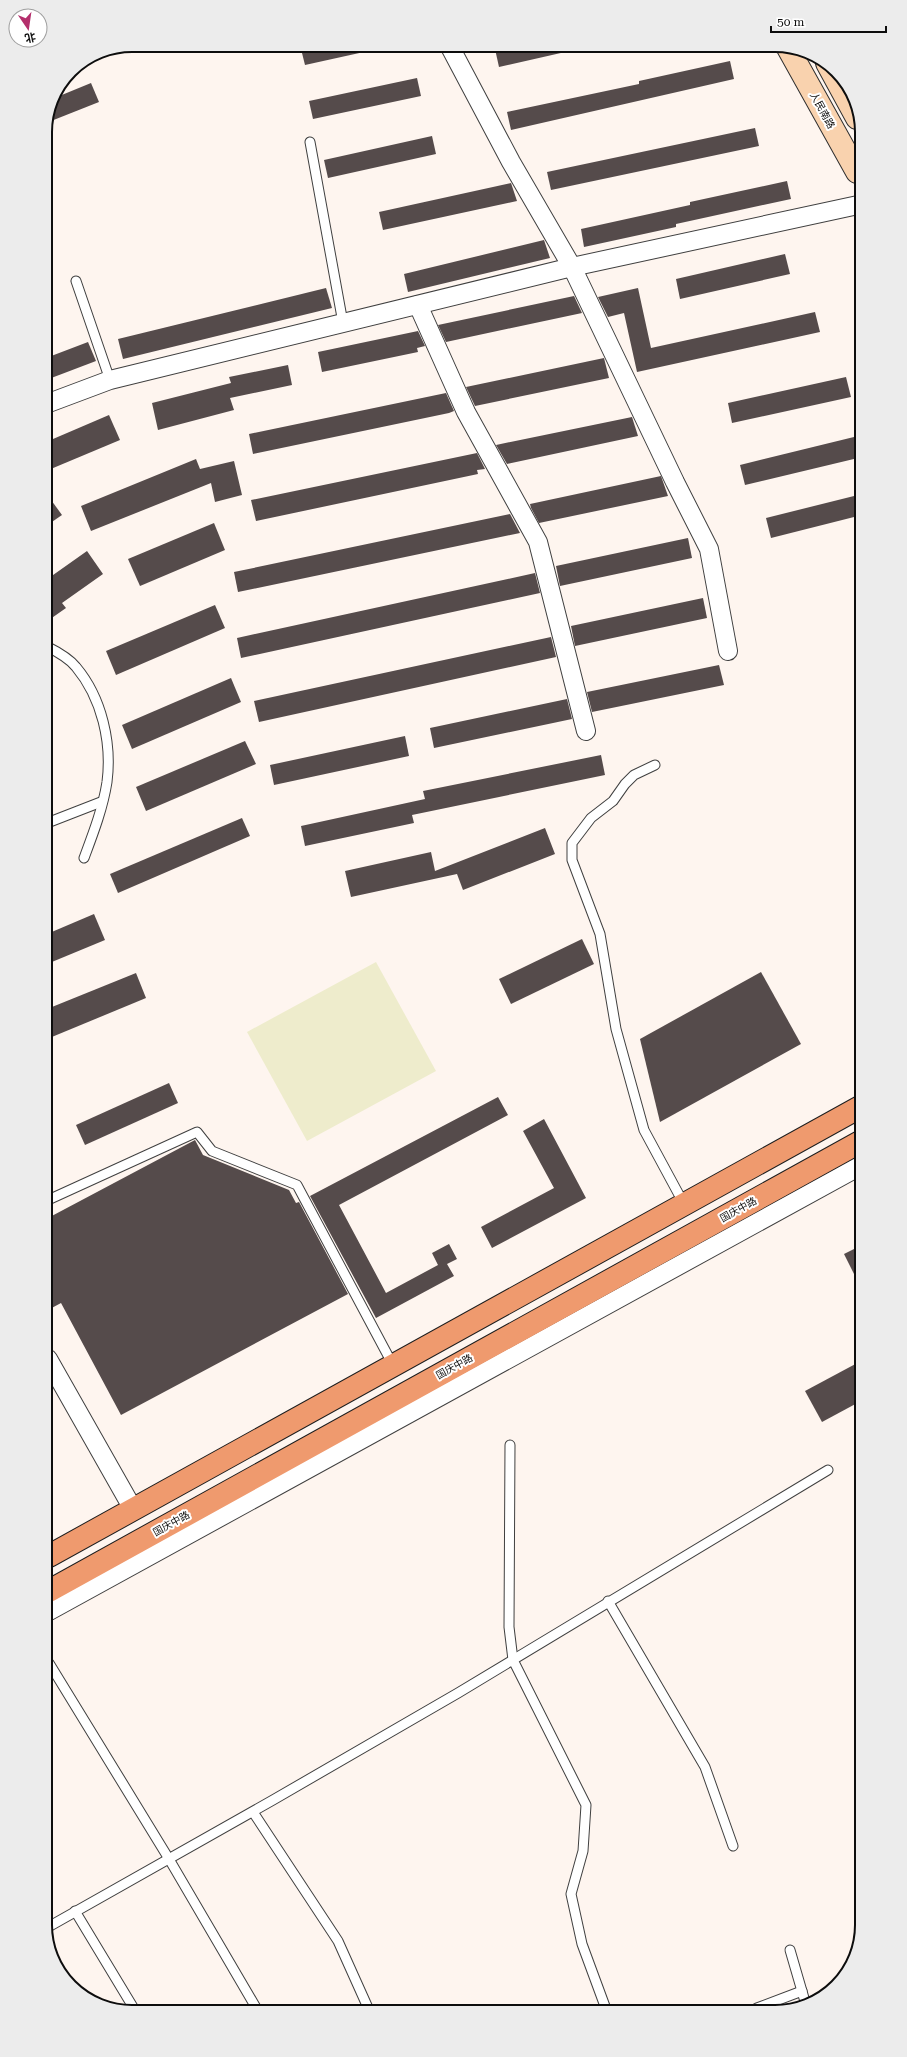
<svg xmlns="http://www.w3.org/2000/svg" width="907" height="2057" font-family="'Roboto Serif','Noto Sans SC',serif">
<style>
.pitch{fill:#eeeccc}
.building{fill:#554b4b}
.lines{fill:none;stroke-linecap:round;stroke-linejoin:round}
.lane-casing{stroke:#404040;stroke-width:11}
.street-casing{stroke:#404040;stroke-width:20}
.secondary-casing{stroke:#2f2f2f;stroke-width:24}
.primary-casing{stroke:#1e1e1e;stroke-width:24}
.lane{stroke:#fff;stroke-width:9}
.street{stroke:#fff;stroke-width:18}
.secondary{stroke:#f9d2ae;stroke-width:22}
.primary{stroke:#ef9a6e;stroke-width:22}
.labels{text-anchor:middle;stroke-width:4;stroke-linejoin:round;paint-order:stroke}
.street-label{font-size:10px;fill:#0d0d0d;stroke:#fff}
.rim{fill:none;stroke:#0d0d0d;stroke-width:2}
</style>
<rect width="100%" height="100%" fill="#fef5ef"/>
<path class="pitch" d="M 376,962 L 436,1071 L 307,1141 L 247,1032 Z"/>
<g class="building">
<path d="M 300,45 L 373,45 L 373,50 L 305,65 Z"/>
<path d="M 512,45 L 573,45 L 574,50 L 499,67 L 495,49 Z"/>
<path d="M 730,61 L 734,79 L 511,130 L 507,112 L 639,84 L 639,81 Z"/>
<path d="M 417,78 L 421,96 L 313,119 L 309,101 Z"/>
<path d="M 91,83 L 99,102 L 46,123 L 52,99 Z"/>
<path d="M 755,128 L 759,146 L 551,190 L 547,172 Z"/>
<path d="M 432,136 L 436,154 L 328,178 L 324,160 Z"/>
<path d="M 787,181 L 791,199 L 676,224 L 676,227 L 584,247 L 581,229 L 690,205 L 690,202 Z"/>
<path d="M 511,183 L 517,201 L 383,230 L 379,212 Z"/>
<path d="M 544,240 L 550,258 L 408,292 L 404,274 Z"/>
<path d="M 785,254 L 790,274 L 680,299 L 676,279 Z"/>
<path d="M 326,288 L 332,308 L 123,359 L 118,339 Z"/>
<path d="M 638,288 L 651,348 L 815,312 L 820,332 L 637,372 L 624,313 L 608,317 L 598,297 Z"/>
<path d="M 574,296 L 582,313 L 446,342 L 438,325 Z"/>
<path d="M 418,331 L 425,346 L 417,348 L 418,352 L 322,372 L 318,352 Z"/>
<path d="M 88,342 L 96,361 L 46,380 L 46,358 Z"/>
<path d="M 604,358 L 609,378 L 475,406 L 466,387 Z"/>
<path d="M 288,365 L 292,385 L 230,398 L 234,410 L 158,430 L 152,403 L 231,383 L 229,377 Z"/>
<path d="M 846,377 L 851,397 L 732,423 L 728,403 Z"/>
<path d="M 446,393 L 454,411 L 449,413 L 253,454 L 249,434 Z"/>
<path d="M 109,415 L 120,440 L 46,471 L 46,442 Z"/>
<path d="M 632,417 L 638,436 L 507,464 L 496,445 Z"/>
<path d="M 858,436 L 858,458 L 745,485 L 740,465 Z"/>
<path d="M 477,453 L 485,469 L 477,470 L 478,474 L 256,521 L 251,500 Z"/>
<path d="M 196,459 L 200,469 L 234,461 L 242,495 L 215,502 L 211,483 L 91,531 L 81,506 Z"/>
<path d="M 661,476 L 668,496 L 539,523 L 531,508 L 530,504 Z"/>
<path d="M 46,493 L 62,515 L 46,526 Z"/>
<path d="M 858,495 L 858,516 L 771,538 L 766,518 Z"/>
<path d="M 510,514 L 520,533 L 238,592 L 234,572 Z"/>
<path d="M 214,523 L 225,550 L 140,586 L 128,559 Z"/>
<path d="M 688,538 L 692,558 L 560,586 L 556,566 Z"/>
<path d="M 87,551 L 103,574 L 62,603 L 66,608 L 46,622 L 46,580 Z"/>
<path d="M 535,573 L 540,593 L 241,658 L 237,638 Z"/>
<path d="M 703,598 L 707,618 L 575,646 L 571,626 Z"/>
<path d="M 215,605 L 225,628 L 116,675 L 106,651 Z"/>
<path d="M 551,637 L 556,657 L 259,722 L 254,701 Z"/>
<path d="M 719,665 L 724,685 L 592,712 L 587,692 Z"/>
<path d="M 231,678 L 241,702 L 132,749 L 122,725 Z"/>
<path d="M 567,699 L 572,719 L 434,748 L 430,728 Z"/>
<path d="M 405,736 L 409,756 L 274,785 L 270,765 Z"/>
<path d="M 245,741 L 256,764 L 146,811 L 136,787 Z"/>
<path d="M 601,755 L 605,775 L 412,815 L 414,823 L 305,846 L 301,826 L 425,799 L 423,791 Z"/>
<path d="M 242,818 L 250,836 L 118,893 L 110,874 Z"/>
<path d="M 545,828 L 555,854 L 463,890 L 457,874 L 351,897 L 345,871 L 431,852 L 435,871 Z"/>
<path d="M 94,914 L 105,940 L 47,964 L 47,934 Z"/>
<path d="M 582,939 L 594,964 L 511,1004 L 499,979 Z"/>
<path d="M 761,972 L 801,1044 L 660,1122 L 640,1039 Z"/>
<path d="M 136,973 L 146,998 L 47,1039 L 47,1009 Z"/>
<path d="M 169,1083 L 178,1103 L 85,1145 L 76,1125 Z"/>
<path d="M 498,1097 L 508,1115 L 339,1205 L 386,1293 L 438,1265 L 432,1253 L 449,1244 L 457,1259 L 447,1264 L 454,1276 L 376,1318 L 310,1196 Z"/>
<path d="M 544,1119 L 586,1198 L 492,1248 L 481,1227 L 554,1188 L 523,1131 Z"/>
<path d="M 195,1140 L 203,1155 L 289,1190 L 296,1203 L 299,1202 L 348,1294 L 121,1415 L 61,1303 L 48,1310 L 48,1218 Z"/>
<path d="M 860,1246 L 860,1286 L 844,1254 Z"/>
<path d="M 861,1361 L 861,1401 L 822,1422 L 805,1391 Z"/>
</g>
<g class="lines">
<defs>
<g id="lane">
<path d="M 310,142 L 343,323"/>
<path d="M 76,281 L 110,380"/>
<path d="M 46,646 C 56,651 69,658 76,667 C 102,698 112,743 107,782 C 103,808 93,834 84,858"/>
<path d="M 655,765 L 634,775 L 625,784 L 613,801 L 591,818 L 572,843 L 572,860 L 600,934 L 616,1029 L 644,1130 L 684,1204"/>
<path d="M 47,823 L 101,802"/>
<path d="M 48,1200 L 197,1132 L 212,1151 L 297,1185 L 393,1365"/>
<path d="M 510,1445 L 509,1627 L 513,1660 L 586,1805 L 583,1851 L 571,1894 L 582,1944 L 606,2009"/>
<path d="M 608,1601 L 705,1767 L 733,1846"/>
<path d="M 49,1663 L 169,1859 L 258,2011"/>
<path d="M 253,1812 L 338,1941 L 369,2010"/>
<path d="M 75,1911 L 136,2012"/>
<path d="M 50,1926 L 273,1800 L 458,1693 L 828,1470"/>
<path d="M 790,1950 L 806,2005"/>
<path d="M 757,2008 L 802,1991"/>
</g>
<g id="street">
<path d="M 449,45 L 511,162 L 572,267 L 675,482 L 709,549 L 728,651"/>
<path d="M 418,305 L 466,412 L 538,542 L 586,731"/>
<path d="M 46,404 L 110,380 L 572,267 L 858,205"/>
<path d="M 48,1359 L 133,1509"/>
<path d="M 49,1611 L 860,1166"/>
</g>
<g id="secondary">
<path d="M 788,48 L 857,172"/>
<path d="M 827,63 L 857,118"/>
</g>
<g id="primary">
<path d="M 49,1556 L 860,1107"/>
<path d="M 49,1591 L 860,1142"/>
</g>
</defs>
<use href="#lane" class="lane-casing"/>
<use href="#street" class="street-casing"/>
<use href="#secondary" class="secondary-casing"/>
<use href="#primary" class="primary-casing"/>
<use href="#lane" class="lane"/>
<use href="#street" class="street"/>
<use href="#secondary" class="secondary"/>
<use href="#primary" class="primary"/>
</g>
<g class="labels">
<g class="street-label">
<text transform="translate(823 110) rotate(61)" y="4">人民南路</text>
<text transform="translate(738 1209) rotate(-29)" y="4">国庆中路</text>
<text transform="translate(454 1366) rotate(-29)" y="4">国庆中路</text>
<text transform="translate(171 1523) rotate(-29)" y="4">国庆中路</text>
</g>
</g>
<path d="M0 0H907V2057H0ZM132 52H775A80 80 0 0 1 855 132V1925A80 80 0 0 1 775 2005H132A80 80 0 0 1 52 1925V132A80 80 0 0 1 132 52Z" fill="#ececec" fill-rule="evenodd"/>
<path class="rim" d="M132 52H775A80 80 0 0 1 855 132V1925A80 80 0 0 1 775 2005H132A80 80 0 0 1 52 1925V132A80 80 0 0 1 132 52Z"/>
<g transform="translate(28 28) rotate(167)"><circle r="19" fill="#ffffff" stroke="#9e9e9e"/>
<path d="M0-3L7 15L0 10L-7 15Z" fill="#b42f6c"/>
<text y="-6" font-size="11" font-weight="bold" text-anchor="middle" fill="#0d0d0d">北</text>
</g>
<path d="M771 26v6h115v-6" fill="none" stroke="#0d0d0d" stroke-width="2"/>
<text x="777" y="26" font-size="12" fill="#0d0d0d" stroke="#ffffff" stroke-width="3" paint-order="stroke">50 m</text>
</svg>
